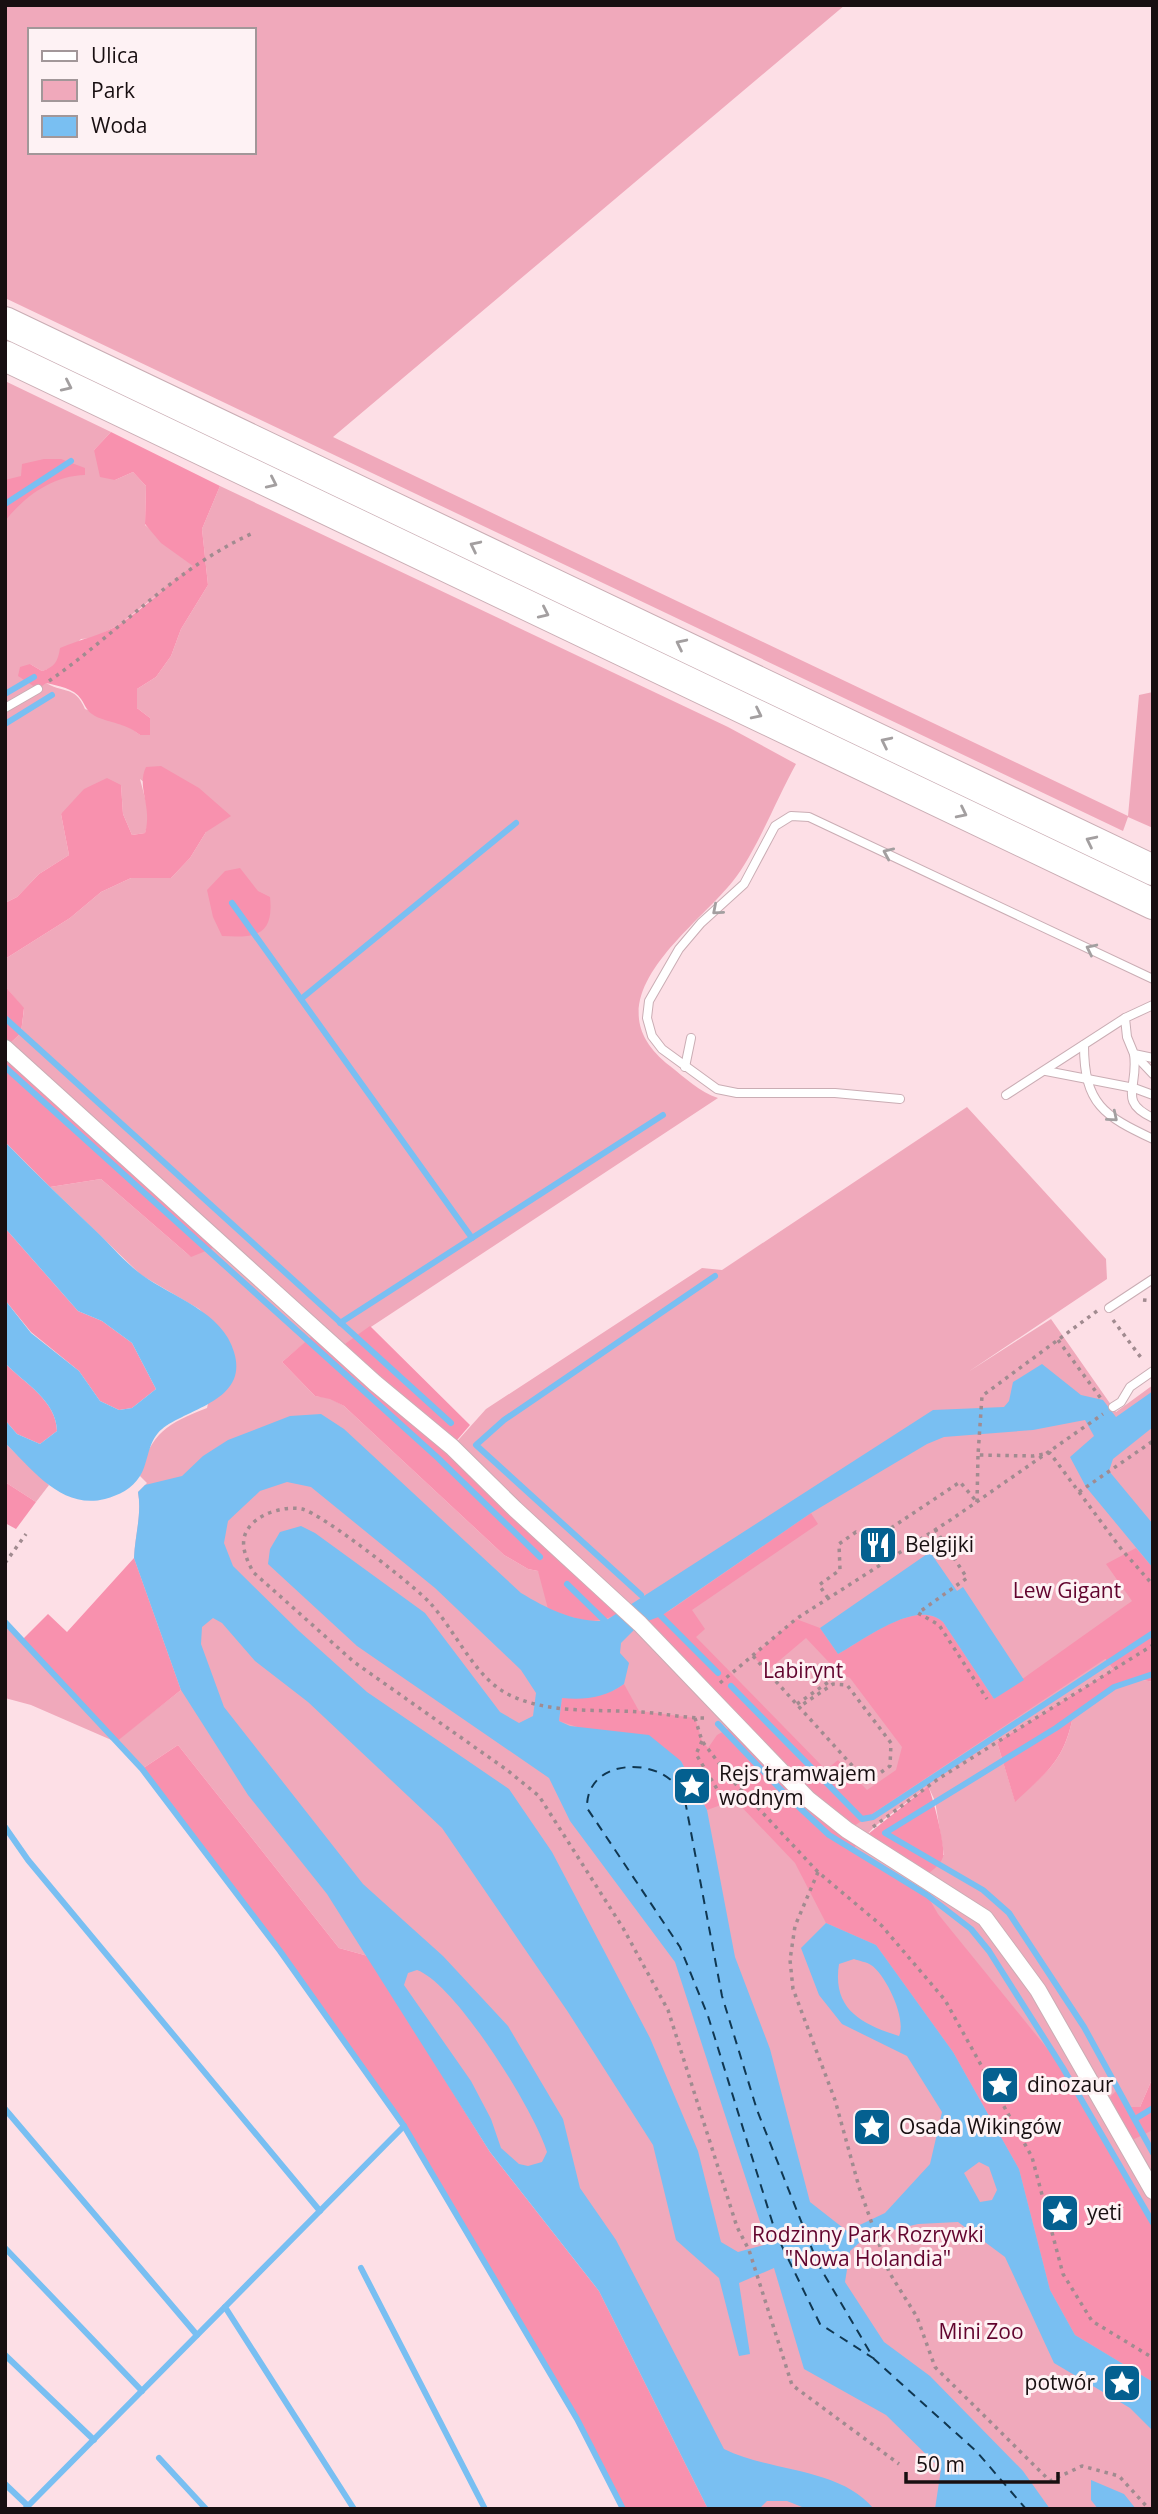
<svg xmlns="http://www.w3.org/2000/svg" width="1158" height="2514" font-family="'Open Sans',sans-serif">
<style>
.green{fill:#f0a9bb;fill-rule:evenodd}
.forest{fill:#f891ae}
.water{fill:#79bff2;fill-rule:evenodd}
.lines{fill:none;stroke-linecap:round;stroke-linejoin:round}
.stream{stroke:#79bff2;stroke-width:6}
.ferry{stroke:#103751;stroke-width:2;stroke-dasharray:9 7;stroke-linecap:butt}
.service-casing{stroke:#caadb4;stroke-width:10}
.minor-casing{stroke:#caadb4;stroke-width:18}
.motorway-casing{stroke:#caadb4;stroke-width:32}
.path{stroke:#a18b90;stroke-width:3.5;stroke-dasharray:3.5 5;stroke-linecap:butt}
.service{stroke:#fff;stroke-width:8}
.minor{stroke:#fff;stroke-width:16}
.motorway{stroke:#fff;stroke-width:30}
.oneway{stroke:#a39fa0}
.labels{text-anchor:middle;stroke-width:6;stroke-linejoin:round;paint-order:stroke}
.poi-label{font-size:21px;fill:#180f11;stroke:#fef2f4;text-anchor:start}
.park-label{font-size:21px;fill:#62042e;stroke:#fef2f4}
</style>
<rect width="100%" height="100%" fill="#fddfe6"/>
<g class="green">
<path d="M 5,5 L 845,5 L 333,437 L 1128,816 L 1139,695 L 1153,692 L 1153,828 L 1128,817 L 1123,831 L 5,298 ZM 30,30 L 254,30 L 254,152 L 30,152 Z"/>
<path d="M 5,381 L 111,432 L 94,450 L 115,480 L 133,472 L 146,486 L 145,525 L 194,566 L 120,624 L 94,638 L 81,639 L 52,668 L 42,671 L 30,664 C 35,670 39,677 45,682 C 61,694 75,684 85,709 L 127,725 L 140,735 L 150,718 L 137,708 L 137,689 L 156,677 L 171,656 L 181,629 L 208,585 L 202,529 L 220,486 L 728,727 L 796,764 C 777,798 756,852 733,881 C 693,931 586,1001 670,1066 C 685,1078 700,1092 718,1098 L 339,1348 L 319,1331 L 282,1362 L 315,1396 L 330,1398 L 344,1406 L 504,1555 L 528,1569 L 538,1571 L 585,1622 L 452,1447 L 486,1409 L 702,1268 L 722,1270 L 967,1107 L 1106,1259 L 1107,1279 L 968,1372 L 1051,1319 L 1116,1412 L 1153,1385 L 1153,1627 L 1105,1659 L 1113,1669 L 997,1742 L 1015,1801 C 1048,1771 1064,1761 1073,1716 C 1096,1700 1123,1673 1153,1682 L 1153,2077 L 1140,2107 L 1128,2107 L 1143,2133 L 1153,2130 L 1153,2509 L 708,2509 L 599,2291 L 368,1956 L 339,1948 L 178,1745 L 142,1769 L 116,1742 L 31,1705 L 5,1698 L 5,1622 L 116,1741 L 181,1690 L 134,1558 C 135,1535 142,1514 138,1492 L 147,1483 L 140,1476 C 150,1433 168,1423 207,1408 L 225,1335 L 199,1309 L 141,1275 L 50,1187 L 101,1179 L 191,1257 L 5,1048 L 21,1033 L 24,1009 L 5,986 L 5,959 L 70,918 L 101,892 L 131,878 L 171,878 L 190,858 L 206,832 L 140,779 L 150,817 L 145,833 L 132,835 L 123,814 L 121,785 L 61,814 L 69,855 L 39,874 L 17,897 L 5,903 ZM 928,1786 L 935,1801 L 944,1855 L 863,1839 L 874,1827 Z"/>
<path d="M 5,1443 L 49,1485 L 36,1502 L 5,1482 Z"/>
</g>
<g class="forest">
<path d="M 111,432 L 220,486 L 202,529 L 208,585 L 181,629 L 171,656 L 156,677 L 137,689 L 137,708 L 150,718 L 150,735 L 140,735 C 124,722 111,724 95,716 C 86,711 86,706 81,699 C 74,688 58,686 46,683 L 38,689 L 18,676 L 20,667 L 30,664 L 42,671 C 55,667 58,661 60,648 C 80,639 101,636 120,624 C 146,607 168,584 193,566 L 161,543 L 145,524 L 146,486 L 133,472 L 115,480 L 100,477 L 94,450 Z"/>
<path d="M 44,459 L 61,459 L 85,468 L 85,475 C 52,476 25,496 5,521 L 5,480 L 21,476 L 22,464 Z"/>
<path d="M 161,766 L 199,788 L 231,816 L 206,832 L 190,858 L 171,878 L 131,878 L 101,892 L 70,918 L 5,959 L 5,903 L 17,897 L 39,874 L 69,855 L 61,814 L 84,789 L 107,778 L 121,785 L 123,814 L 132,835 L 145,833 C 153,807 136,787 146,767 Z"/>
<path d="M 240,868 L 258,891 L 270,897 C 274,936 256,938 222,936 L 213,917 L 207,890 L 225,871 Z"/>
<path d="M 5,986 L 24,1008 L 21,1033 L 5,1048 Z"/>
<path d="M 5,1048 L 223,1244 L 191,1257 L 101,1179 L 50,1187 L 5,1142 Z"/>
<path d="M 5,1228 L 78,1311 L 102,1321 L 132,1343 L 156,1389 L 132,1408 L 119,1410 L 100,1401 L 79,1371 L 31,1332 L 5,1300 Z"/>
<path d="M 370,1326 L 470,1425 L 452,1446 L 625,1610 C 594,1628 580,1620 548,1609 L 538,1571 L 528,1569 L 504,1555 L 344,1406 L 330,1399 L 315,1396 L 282,1362 L 319,1330 L 339,1348 Z"/>
<path d="M 5,1363 C 25,1384 56,1400 57,1431 L 40,1444 L 17,1434 L 5,1420 Z"/>
<path d="M 5,1482 L 36,1502 L 16,1529 L 5,1523 Z"/>
<path d="M 811,1513 L 818,1524 L 692,1610 L 705,1629 L 696,1637 L 826,1770 L 838,1760 L 867,1790 L 896,1770 L 902,1747 L 850,1678 L 840,1674 L 806,1638 L 767,1671 L 753,1656 L 796,1619 L 820,1628 L 838,1654 C 865,1639 917,1598 943,1622 L 994,1699 L 1132,1601 L 1106,1564 L 1136,1548 L 1153,1568 L 1153,1682 C 1123,1673 1096,1700 1073,1716 C 1064,1761 1048,1771 1015,1802 L 997,1742 L 1113,1669 L 1105,1659 L 848,1830 L 862,1839 L 928,1786 C 933,1797 946,1848 943,1857 C 940,1866 930,1872 924,1877 L 862,1839 L 853,1849 L 927,1895 L 938,1914 L 1063,2068 L 1153,2223 L 1153,2382 L 1075,2335 L 1050,2290 L 1019,2169 L 953,2052 L 876,1945 L 826,1923 L 795,1863 L 735,1800 L 707,1810 L 681,1761 L 559,1721 L 562,1697 C 583,1699 607,1697 624,1684 L 639,1711 L 695,1718 L 702,1741 L 708,1748 L 717,1735 L 735,1725 L 640,1624 L 669,1611 Z"/>
<path d="M 134,1558 L 181,1690 L 116,1742 L 22,1640 L 48,1614 L 67,1632 Z"/>
<path d="M 178,1745 L 339,1948 L 368,1956 L 490,2152 L 599,2291 L 708,2509 L 623,2509 L 577,2419 L 404,2126 L 280,1951 L 142,1769 Z"/>
<path d="M 1153,2077 L 1153,2130 L 1126,2143 L 1104,2103 L 1118,2089 L 1128,2107 L 1140,2107 Z"/>
</g>
<g class="water">
<path d="M 5,1142 C 36,1174 68,1204 100,1235 C 113,1248 127,1264 142,1275 C 172,1297 223,1312 234,1352 C 250,1404 179,1409 158,1433 C 147,1446 148,1464 140,1476 C 132,1489 119,1495 105,1499 C 62,1510 33,1470 5,1443 L 5,1420 L 17,1434 L 40,1444 L 57,1431 C 56,1400 25,1384 5,1363 L 5,1300 L 31,1333 L 79,1371 L 100,1401 L 119,1410 L 132,1408 L 156,1389 L 132,1343 L 102,1321 L 78,1311 L 5,1228 Z"/>
<path d="M 1042,1364 L 1081,1395 L 1103,1400 L 1116,1417 L 1153,1391 L 1153,1427 L 1113,1459 L 1109,1471 L 1153,1524 L 1153,1568 L 1086,1487 L 1070,1457 L 1094,1436 L 1085,1420 L 1033,1430 L 944,1437 L 927,1444 L 811,1513 L 661,1616 L 640,1624 L 621,1643 L 620,1653 L 629,1663 L 624,1684 C 605,1698 584,1700 562,1698 L 559,1721 L 570,1726 L 649,1735 L 681,1761 L 707,1810 L 735,1957 L 770,2049 L 810,2202 L 847,2231 L 885,2213 L 930,2164 L 942,2112 L 907,2056 L 842,2024 L 819,1995 L 801,1948 L 826,1923 L 876,1945 L 953,2052 L 1019,2169 L 1050,2290 L 1075,2335 L 1153,2382 L 1153,2431 L 1130,2408 L 1054,2363 L 1005,2257 L 958,2222 L 918,2224 L 867,2236 L 850,2251 L 845,2282 L 884,2342 L 930,2376 L 1023,2471 L 1050,2509 L 935,2509 L 941,2469 L 886,2415 L 804,2369 L 774,2268 L 739,2283 L 750,2354 L 739,2356 L 719,2278 L 676,2240 L 653,2145 L 568,2012 L 442,1828 L 308,1702 L 255,1661 L 222,1623 L 213,1618 L 202,1627 L 201,1644 L 224,1707 L 363,1884 L 443,1956 L 508,2026 L 563,2119 L 580,2188 L 616,2240 L 724,2449 C 770,2472 840,2467 874,2509 L 807,2509 L 787,2501 L 767,2501 L 759,2509 L 708,2509 L 599,2291 L 490,2152 L 327,1894 L 248,1795 L 181,1690 L 134,1558 C 135,1535 142,1514 138,1492 L 145,1485 L 182,1476 L 203,1456 L 228,1440 L 290,1416 L 321,1414 L 344,1429 L 521,1593 C 548,1609 573,1622 605,1621 L 933,1410 L 1004,1407 L 1009,1401 L 1013,1382 ZM 287,1482 L 311,1487 L 435,1588 L 521,1670 L 536,1693 L 533,1716 L 519,1723 L 500,1712 L 425,1613 L 315,1533 L 301,1526 L 280,1532 L 270,1549 L 268,1564 L 357,1646 L 549,1778 L 570,1821 L 675,1962 L 762,2228 L 764,2245 L 738,2252 L 721,2242 L 698,2151 L 650,2038 L 552,1852 L 509,1789 L 367,1692 L 299,1631 L 233,1566 L 224,1543 L 228,1521 L 260,1491 ZM 854,1959 C 859,1961 867,1962 871,1965 C 886,1975 907,2019 899,2036 C 861,2024 832,2009 839,1964 ZM 417,1970 C 456,1984 535,2112 547,2152 L 542,2162 L 528,2166 L 519,2164 L 501,2148 L 491,2119 L 471,2081 L 404,1985 L 408,1973 ZM 979,2162 L 989,2167 L 997,2190 L 992,2200 L 980,2202 L 964,2173 Z"/>
<path d="M 930,1552 L 957,1591 L 963,1587 L 1024,1680 L 994,1699 L 943,1622 C 917,1598 864,1640 838,1654 L 820,1628 Z"/>
<path d="M 1091,2480 L 1124,2494 L 1136,2509 L 1098,2509 L 1091,2500 Z"/>
</g>
<g class="lines">
<g class="stream">
<path d="M 5,504 L 71,461"/>
<path d="M 5,694 L 34,677"/>
<path d="M 5,724 L 52,695"/>
<path d="M 232,903 L 472,1238"/>
<path d="M 301,999 L 516,823"/>
<path d="M 5,1018 L 451,1423"/>
<path d="M 5,1067 L 438,1458 L 540,1557"/>
<path d="M 340,1323 L 663,1115"/>
<path d="M 567,1584 L 605,1621"/>
<path d="M 641,1595 L 476,1445 L 504,1420 L 715,1276"/>
<path d="M 661,1616 L 718,1673"/>
<path d="M 5,1622 L 142,1769 L 280,1951 L 404,2126 L 577,2419 L 623,2509"/>
<path d="M 1153,1674 L 1114,1687 L 1056,1728 L 885,1833 L 983,1890 L 1009,1913 L 1084,2027 L 1153,2153"/>
<path d="M 731,1686 L 862,1819 L 873,1817 L 1153,1633"/>
<path d="M 718,1724 L 786,1795 L 829,1835 L 927,1895 L 971,1929 L 989,1951 L 1063,2068 L 1153,2223"/>
<path d="M 5,1827 L 28,1860 L 320,2211"/>
<path d="M 5,2109 L 197,2335"/>
<path d="M 1135,2119 L 1153,2108"/>
<path d="M 5,2248 L 142,2391"/>
<path d="M 361,2268 L 485,2509"/>
<path d="M 225,2307 L 354,2509"/>
<path d="M 5,2355 L 94,2440"/>
<path d="M 159,2458 L 206,2509"/>
<path d="M 5,2484 L 28,2506"/>
<path d="M 25,2509 L 404,2126"/>
</g>
<g class="ferry">
<path d="M 687,1787 L 683,1790 L 722,1996 L 757,2110 L 818,2264 L 874,2359 L 977,2452 L 1026,2509"/>
<path d="M 683,1790 C 676,1784 668,1777 660,1773 C 630,1759 586,1769 587,1808 L 680,1947 L 708,2016 L 776,2234 L 820,2324 L 873,2358"/>
</g>
<defs>
<g id="service">
<path d="M 5,708 L 38,689"/>
<path d="M 1153,1005 L 1125,1018 L 1127,1037 L 1134,1054 L 1153,1058"/>
<path d="M 1084,1045 C 1084,1104 1104,1116 1153,1139"/>
<path d="M 1134,1054 C 1139,1088 1117,1101 1153,1118"/>
<path d="M 1136,1056 L 1153,1074"/>
<path d="M 685,1067 L 691,1038"/>
<path d="M 1046,1071 L 1134,1088 L 1153,1095"/>
<path d="M 1006,1095 L 1125,1018"/>
<path d="M 900,1099 L 835,1093 L 737,1093 L 717,1089 L 662,1049 L 652,1036 L 647,1018 L 649,1001 L 679,949 L 701,923 L 744,884 L 775,826 L 791,816 L 809,817 L 1153,979"/>
<path d="M 1109,1308 L 1153,1279"/>
<path d="M 1113,1407 L 1121,1402 L 1130,1387 L 1153,1371"/>
</g>
<path id="minor" d="M 5,1048 L 375,1383 L 452,1447 L 515,1509 L 640,1624 L 808,1799 L 847,1830 L 985,1918 L 1038,1990 L 1153,2191"/>
<g id="motorway">
<path d="M 5,322 L 1153,870"/>
<path d="M 5,356 L 1153,904"/>
</g>
</defs>
<use href="#service" class="service-casing"/>
<use href="#minor" class="minor-casing"/>
<use href="#motorway" class="motorway-casing"/>
<g class="path">
<path d="M 49,681 C 118,633 174,569 251,534"/>
<path d="M 1143,1300 L 1153,1301"/>
<path d="M 1097,1311 L 982,1396 L 978,1455 L 1033,1456 L 1050,1453 L 1122,1550 L 1153,1585"/>
<path d="M 1113,1320 L 1142,1359"/>
<path d="M 1058,1340 L 1102,1400"/>
<path d="M 1079,1492 L 1153,1441"/>
<path d="M 977,1502 L 978,1455"/>
<path d="M 935,1529 L 967,1578 L 918,1613 L 939,1625 L 987,1699"/>
<path d="M 5,1563 L 26,1534"/>
<path d="M 828,1598 L 819,1585 L 840,1570 L 839,1544 L 856,1532 L 876,1538 L 960,1482 L 977,1502"/>
<path d="M 753,1656 L 867,1782 L 890,1766 L 891,1743 L 847,1685 L 833,1684 L 799,1707"/>
<path d="M 720,1683 L 796,1619 L 952,1519 L 1103,1414"/>
<path d="M 797,1704 L 840,1674"/>
<path d="M 695,1718 L 702,1741 L 731,1779 L 818,1872 L 882,1926 L 945,2000 L 1032,2157 L 1063,2274 L 1092,2321 L 1153,2358"/>
<path d="M 704,1718 C 683,1718 662,1713 640,1712 C 599,1709 553,1714 514,1697 C 476,1682 457,1632 430,1603 C 415,1586 321,1513 302,1509 C 286,1506 263,1512 252,1524 C 237,1539 245,1556 253,1572 L 354,1662 L 507,1770 L 539,1796 L 623,1928 L 668,2010 L 737,2227 L 749,2250 L 792,2385 L 899,2464"/>
<path d="M 702,1741 L 696,1754 L 717,1789"/>
<path d="M 873,1827 L 938,1779 L 1153,1645"/>
<path d="M 818,1872 L 795,1926 L 790,1960 L 793,1989 L 835,2100 L 859,2187 L 889,2272 L 917,2317 L 935,2367 L 1050,2481 L 1082,2466 L 1119,2476 L 1149,2509"/>
</g>
<use href="#service" class="service"/>
<use href="#minor" class="minor"/>
<use href="#motorway" class="motorway"/>
</g>
<defs><path id="oneway-chevron" d="M-2-3.5L2.5 0L-2 3.5" fill="none" stroke-width="1.6" stroke-linecap="round" stroke-linejoin="round" transform="scale(1.75)"/></defs>
<g class="oneway">
<use href="#oneway-chevron" transform="translate(67 386) rotate(25)"/>
<use href="#oneway-chevron" transform="translate(272 483) rotate(25)"/>
<use href="#oneway-chevron" transform="translate(475 546) rotate(-154)"/>
<use href="#oneway-chevron" transform="translate(544 613) rotate(25)"/>
<use href="#oneway-chevron" transform="translate(681 644) rotate(-154)"/>
<use href="#oneway-chevron" transform="translate(757 714) rotate(26)"/>
<use href="#oneway-chevron" transform="translate(886 742) rotate(-154)"/>
<use href="#oneway-chevron" transform="translate(962 813) rotate(26)"/>
<use href="#oneway-chevron" transform="translate(1091 841) rotate(-154)"/>
<use href="#oneway-chevron" transform="translate(888 853) rotate(-156)"/>
<use href="#oneway-chevron" transform="translate(717 910) rotate(139)"/>
<use href="#oneway-chevron" transform="translate(1091 949) rotate(-154)"/>
<use href="#oneway-chevron" transform="translate(1113 1117) rotate(40)"/>
</g>
<defs>
<symbol id="restaurant-square" viewBox="-11 -11 22 22"><rect x="-9" y="-9" width="18" height="18" rx="4" fill="#046090" stroke="#fef2f4"/><path d="M-5-6h1v4h1v-4h1v4h1v-4h1v5L-1.5 .5V6h-2V.5L-5-1ZM5-6V6H3V1.5H1.5Q1.5-4 5-6Z" fill="#fff"/></symbol>
<symbol id="sight-square" viewBox="-11 -11 22 22"><rect x="-9" y="-9" width="18" height="18" rx="4" fill="#046090" stroke="#fef2f4"/><path d="M0-6L1.8-2.2L6-1.7L2.9 1.2L3.7 5.4L0 3.3L-3.7 5.4L-2.9 1.2L-6-1.7L-1.8-2.2Z" fill="#fff"/></symbol>
</defs>
<g fill-rule="evenodd">
<use href="#restaurant-square" x="856" y="1523" width="44" height="44"/>
<use href="#sight-square" x="670" y="1764" width="44" height="44"/>
<use href="#sight-square" x="978" y="2063" width="44" height="44"/>
<use href="#sight-square" x="850" y="2105" width="44" height="44"/>
<use href="#sight-square" x="1038" y="2191" width="44" height="44"/>
<use href="#sight-square" x="1100" y="2361" width="44" height="44"/>
</g>
<g class="labels">
<g class="poi-label">
<text x="905" y="1552">Belgijki</text>
<text x="719" y="1781">Rejs tramwajem<tspan x="719" dy="24">wodnym</tspan></text>
<text x="1027" y="2092">dinozaur</text>
<text x="899" y="2134">Osada Wikingów</text>
<text x="1087" y="2220">yeti</text>
<text x="1095" y="2390" text-anchor="end">potwór</text>
</g>
<g class="park-label">
<text x="1067" y="1598">Lew Gigant</text>
<text x="803" y="1678">Labirynt</text>
<text x="868" y="2242">Rodzinny Park Rozrywki<tspan x="868" dy="24">"Nowa Holandia"</tspan></text>
<text x="981" y="2339">Mini Zoo</text>
</g>
</g>
<rect width="1158" height="2514" fill="none" stroke="#180f11" stroke-width="14"/>
<rect x="28" y="28" width="228" height="126" fill="#fef2f4" stroke="#a29799" stroke-width="2"/>
<rect x="42" y="51" width="35" height="10" fill="#ffffff" stroke="#a29799" stroke-width="2"/>
<text x="91" y="63" font-size="21" fill="#180f11">Ulica</text>
<rect x="42" y="80" width="35" height="21" fill="#f0a9bb" stroke="#a29799" stroke-width="2"/>
<text x="91" y="98" font-size="21" fill="#180f11">Park</text>
<rect x="42" y="116" width="35" height="21" fill="#79bff2" stroke="#a29799" stroke-width="2"/>
<text x="91" y="133" font-size="21" fill="#180f11">Woda</text>
<path d="M906 2472v10h152v-10" fill="none" stroke="#180f11" stroke-width="3.5"/>
<text x="916" y="2472" font-size="21" fill="#180f11" stroke="#fef2f4" stroke-width="5" paint-order="stroke">50 m</text>
</svg>
